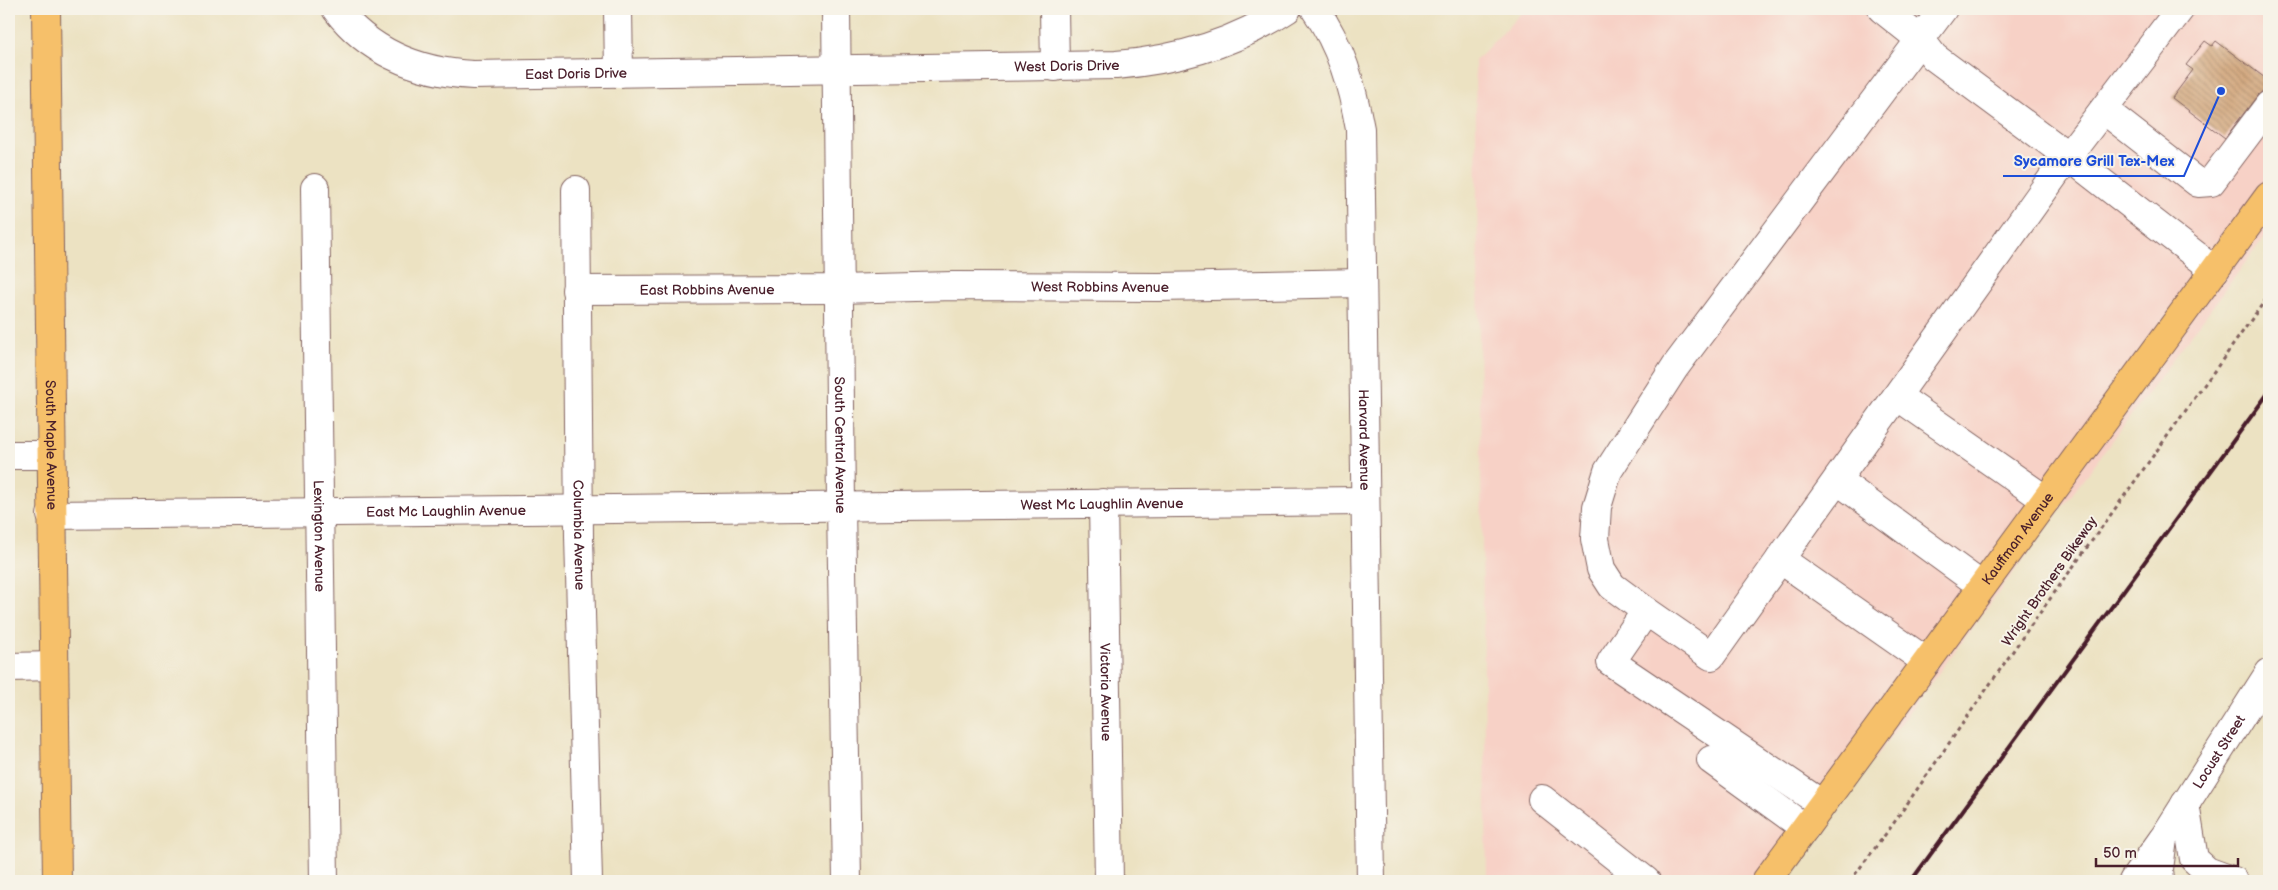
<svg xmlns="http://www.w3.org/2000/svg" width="2278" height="890" font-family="'Balsamiq Sans',sans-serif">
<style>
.built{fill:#f7d1c6}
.building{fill:url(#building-back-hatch)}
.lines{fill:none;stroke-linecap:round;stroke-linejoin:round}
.minor-casing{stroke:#836360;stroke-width:30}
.major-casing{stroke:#836360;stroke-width:30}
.path{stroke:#836360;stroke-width:3;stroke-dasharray:4 4;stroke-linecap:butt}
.minor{stroke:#fff;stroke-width:28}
.major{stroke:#f6c06b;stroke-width:28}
.rail{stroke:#4a1f2b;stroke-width:4}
.labels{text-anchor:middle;stroke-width:4;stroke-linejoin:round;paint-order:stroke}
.street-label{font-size:14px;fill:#4a1f2b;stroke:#f7f3e8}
.leader{fill:none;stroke:#1d4ed8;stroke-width:2}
.callout-dot{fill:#1d4ed8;stroke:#f7f3e8;stroke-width:2}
.callout-label{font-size:15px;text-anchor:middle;font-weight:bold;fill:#1d4ed8;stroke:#f7f3e8;stroke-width:4;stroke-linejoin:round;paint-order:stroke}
</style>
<defs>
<pattern id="building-back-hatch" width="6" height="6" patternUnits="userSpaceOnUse" patternTransform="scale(1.25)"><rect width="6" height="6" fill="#d2a67b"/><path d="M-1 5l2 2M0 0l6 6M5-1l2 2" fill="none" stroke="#ac8765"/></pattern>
</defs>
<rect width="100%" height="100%" fill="#f7f3e8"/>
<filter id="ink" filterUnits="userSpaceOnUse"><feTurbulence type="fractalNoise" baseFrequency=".02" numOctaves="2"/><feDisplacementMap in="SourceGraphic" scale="10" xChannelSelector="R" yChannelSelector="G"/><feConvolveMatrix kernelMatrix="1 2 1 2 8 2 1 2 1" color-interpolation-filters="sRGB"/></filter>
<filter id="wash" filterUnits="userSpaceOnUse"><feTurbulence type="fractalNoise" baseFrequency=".0096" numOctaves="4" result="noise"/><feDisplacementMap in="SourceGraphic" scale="20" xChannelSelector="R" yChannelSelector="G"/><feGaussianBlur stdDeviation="1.12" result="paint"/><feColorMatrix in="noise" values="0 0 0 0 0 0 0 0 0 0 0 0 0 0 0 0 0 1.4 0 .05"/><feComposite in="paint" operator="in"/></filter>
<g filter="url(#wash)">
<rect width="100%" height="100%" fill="#ece2c2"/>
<path class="built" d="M 1525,9 L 2269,9 L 2269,231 L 1783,881 L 1487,881 L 1475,61 Z"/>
<g id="blocks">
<path class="building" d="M 2205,41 L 2212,46 L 2216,41 L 2269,81 L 2264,90 L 2257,96 L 2225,138 L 2172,98 L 2193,70 L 2186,65 Z"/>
</g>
</g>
<g filter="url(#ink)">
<use href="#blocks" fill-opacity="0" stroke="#836360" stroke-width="1"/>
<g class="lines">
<defs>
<g id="minor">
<path id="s1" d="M 336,9 C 370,53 419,72 473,75 L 1116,65 C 1177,60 1236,43 1287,9"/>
<path d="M 618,9 L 619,73"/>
<path id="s2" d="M 836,9 L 841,505 L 847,881"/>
<path d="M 1054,9 L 1055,67"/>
<path id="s3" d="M 1315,9 C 1341,46 1352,85 1360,129 L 1371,881"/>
<path d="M 1882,9 L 1921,40 L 1934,57 L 2068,156 L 2215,270"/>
<path d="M 2104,110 L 2198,183 L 2211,182 L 2269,105"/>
<path id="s4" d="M 315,188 L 324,881"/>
<path id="s5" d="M 576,190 L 579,536 L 588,881"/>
<path id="s6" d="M 576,290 L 838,289 L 953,286 L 1159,287 L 1362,283"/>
<path d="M 1897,396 L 2046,500"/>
<path d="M 9,455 L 50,455"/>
<path d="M 1837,480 L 1982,586"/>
<path id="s7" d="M 1103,503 L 1109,881"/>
<path id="s8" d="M 51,515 L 1364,501"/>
<path d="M 1780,559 L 1927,662"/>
<path d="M 1646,611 L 1612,586 L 1601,569 L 1595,539 L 1597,507 L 1608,471 L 1675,367 L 1943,9"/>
<path d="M 9,667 L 54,666"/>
<path d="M 1711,760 L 1805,828"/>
<path d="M 1542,799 L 1646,881"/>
<path d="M 1822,804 L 1611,662 L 1646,611 L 1711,656 L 2068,156 L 2180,9"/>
<path d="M 2185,804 L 2194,859 L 2207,871 L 2234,881"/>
<path d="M 2133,881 L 2162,840"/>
<path id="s9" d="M 2160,881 L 2159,869 L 2163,839 L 2269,673"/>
</g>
<g id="major">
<path id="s10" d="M 46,9 L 57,881"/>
<path id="s11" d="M 1766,881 L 2269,196"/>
</g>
</defs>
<use href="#minor" class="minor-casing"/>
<use href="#major" class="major-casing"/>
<path class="path" d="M 1850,881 L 1891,827 L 2024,635 L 2269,295"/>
<use href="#minor" class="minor"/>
<use href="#major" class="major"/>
<path class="rail" d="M 1911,881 L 2269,392"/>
</g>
</g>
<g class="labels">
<g class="street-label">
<text dy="5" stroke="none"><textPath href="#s1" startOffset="751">West Doris Drive</textPath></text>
<text dy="5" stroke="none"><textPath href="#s1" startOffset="260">East Doris Drive</textPath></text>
<text dy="5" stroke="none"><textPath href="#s6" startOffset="524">West Robbins Avenue</textPath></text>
<text dy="5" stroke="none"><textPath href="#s6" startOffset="131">East Robbins Avenue</textPath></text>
<text dy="5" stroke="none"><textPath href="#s3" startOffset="440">Harvard Avenue</textPath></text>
<text dy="5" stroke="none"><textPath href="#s10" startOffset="436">South Maple Avenue</textPath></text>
<text dy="5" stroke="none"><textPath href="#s2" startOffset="436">South Central Avenue</textPath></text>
<text dy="5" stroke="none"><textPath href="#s8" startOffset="1051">West Mc Laughlin Avenue</textPath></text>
<text dy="5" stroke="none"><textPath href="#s8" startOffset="395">East Mc Laughlin Avenue</textPath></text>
<text dy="5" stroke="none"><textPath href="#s4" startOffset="348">Lexington Avenue</textPath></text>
<text dy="5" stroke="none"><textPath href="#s5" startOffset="345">Columbia Avenue</textPath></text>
<text dy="5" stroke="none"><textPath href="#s11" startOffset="425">Kauffman Avenue</textPath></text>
<text transform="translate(2049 581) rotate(-55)" y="5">Wright Brothers Bikeway</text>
<text dy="5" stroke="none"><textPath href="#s7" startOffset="189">Victoria Avenue</textPath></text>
<text dy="5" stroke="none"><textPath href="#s9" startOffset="146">Locust Street</textPath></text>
</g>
</g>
<path class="leader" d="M2221 91L2184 176H2003"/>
<circle class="callout-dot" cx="2221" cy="91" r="5"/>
<g class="callout-label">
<text x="2094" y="166">Sycamore Grill Tex-Mex</text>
</g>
<rect width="2278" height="890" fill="none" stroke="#f7f3e8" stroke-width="30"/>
<path d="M2096 858v8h142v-8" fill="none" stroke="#4a1f2b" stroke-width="2.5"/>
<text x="2103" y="858" font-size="15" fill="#4a1f2b" stroke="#f7f3e8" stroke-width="4" paint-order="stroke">50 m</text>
</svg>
